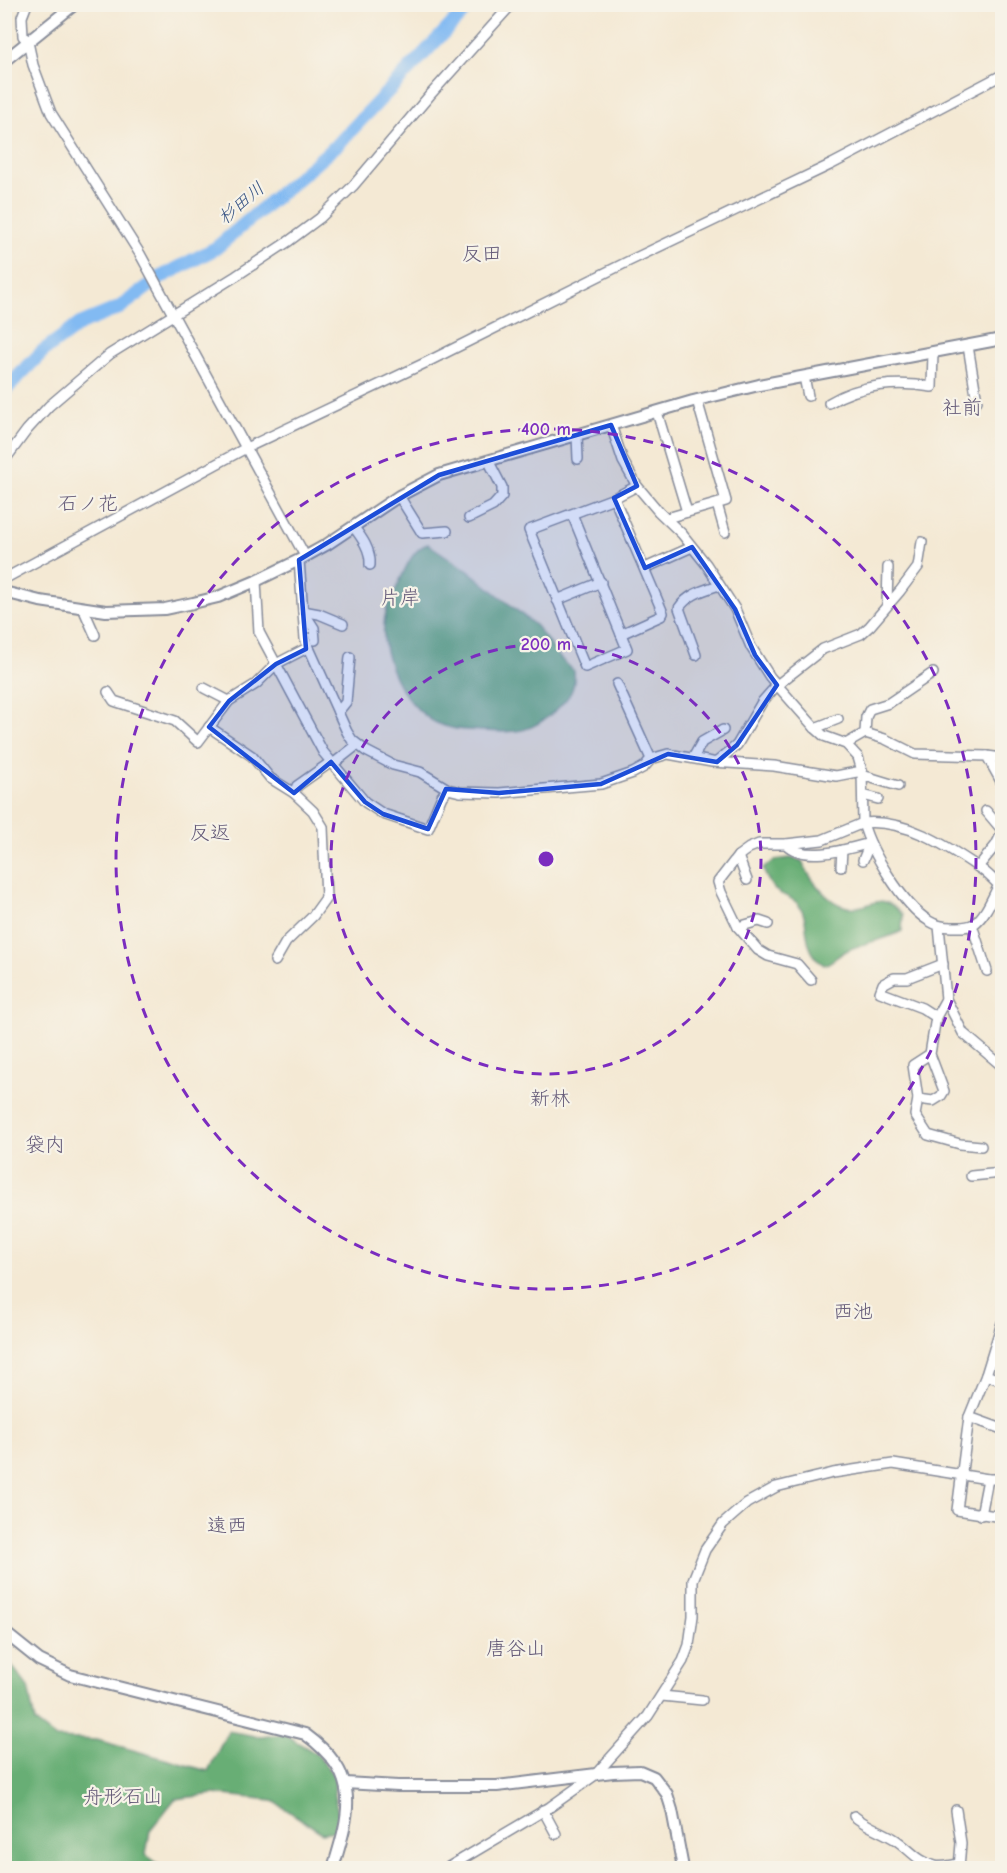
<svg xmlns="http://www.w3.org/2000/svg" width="1007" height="1873" font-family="'Comic Neue','Klee One',sans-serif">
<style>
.forest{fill:#67ae74;stroke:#416e69;stroke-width:1.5}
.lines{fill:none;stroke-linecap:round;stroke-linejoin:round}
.river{stroke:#82baf2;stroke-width:14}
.minor-casing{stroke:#888c99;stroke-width:12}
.tertiary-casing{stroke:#888c99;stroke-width:14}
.minor{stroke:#fff;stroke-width:9}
.tertiary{stroke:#fff;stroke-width:10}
.marked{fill:#1d4ed8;fill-opacity:0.2;stroke:#1d4ed8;stroke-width:4.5;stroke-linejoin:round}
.ring{fill:none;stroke:#7b2cbf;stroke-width:3;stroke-dasharray:10 8}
.labels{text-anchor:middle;stroke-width:4.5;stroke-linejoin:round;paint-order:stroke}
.water-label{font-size:18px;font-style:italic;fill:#355283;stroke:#f7f3e8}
.quarter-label{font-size:20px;fill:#645a78;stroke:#f7f3e8}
.centre{fill:#7b2cbf;stroke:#f7f3e8;stroke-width:3}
.ring-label{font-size:18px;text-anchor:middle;font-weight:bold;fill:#7b2cbf;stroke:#f7f3e8;stroke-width:4.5;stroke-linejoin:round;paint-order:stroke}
</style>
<rect width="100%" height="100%" fill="#f7f3e8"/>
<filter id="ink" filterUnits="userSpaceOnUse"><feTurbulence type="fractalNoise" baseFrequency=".0167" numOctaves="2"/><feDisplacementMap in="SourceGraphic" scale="12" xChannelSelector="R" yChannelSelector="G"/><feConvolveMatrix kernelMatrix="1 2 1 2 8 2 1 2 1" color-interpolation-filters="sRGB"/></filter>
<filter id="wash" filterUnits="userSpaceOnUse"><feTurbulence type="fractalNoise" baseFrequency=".008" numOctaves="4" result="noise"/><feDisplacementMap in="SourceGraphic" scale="24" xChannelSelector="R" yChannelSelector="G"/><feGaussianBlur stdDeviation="1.35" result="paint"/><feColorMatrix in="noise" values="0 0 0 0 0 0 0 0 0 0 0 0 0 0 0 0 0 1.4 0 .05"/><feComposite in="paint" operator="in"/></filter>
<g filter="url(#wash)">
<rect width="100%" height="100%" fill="#f4e9d4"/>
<g class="forest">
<path d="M 428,544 L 470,572 L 536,626 L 560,658 L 574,671 C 576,689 569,698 556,710 C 531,733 516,733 485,731 C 468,730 446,730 431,720 C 398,697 375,648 387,608 C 389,602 392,596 395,591 C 403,576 410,549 428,544 Z"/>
<path d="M 791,858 L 802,861 C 809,878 828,904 847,907 C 874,911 876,887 903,915 L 902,931 C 885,940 866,942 848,950 C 839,954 833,962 824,965 C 799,947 812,923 799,905 C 793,897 782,896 775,890 C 769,884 766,876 763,869 L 775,860 Z"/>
<path d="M 4,1655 L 28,1687 L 35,1722 L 56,1738 L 97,1740 L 208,1771 L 228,1731 L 261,1737 L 284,1734 L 317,1754 L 336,1778 L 334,1795 L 340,1820 L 335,1831 L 322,1833 L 272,1800 L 214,1794 L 175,1799 L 150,1830 L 146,1855 L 164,1868 L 5,1868 Z"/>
</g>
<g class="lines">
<path class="river" d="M 4,391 L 43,351 L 80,324 L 119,308 L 161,277 L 216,248 L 338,144 L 471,4"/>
</g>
</g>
<g filter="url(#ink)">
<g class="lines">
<defs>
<g id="minor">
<path d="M 27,4 L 22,17 L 23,36 L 28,42 L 33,65 L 51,113 L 140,254 L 305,556"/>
<path d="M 968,346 L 977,401"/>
<path d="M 804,377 L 808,396"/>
<path d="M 829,403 C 860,384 898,381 932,387 L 933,352"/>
<path d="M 657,412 L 687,512"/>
<path d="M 611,425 L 623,461 L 637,486 L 659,512 L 682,534 L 706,564 L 735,609 L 751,647 L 770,677 L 815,728 L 824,736 L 846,744 L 858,757 L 862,771 L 863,823 C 905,819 944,844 978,867 C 987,872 994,881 1002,888"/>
<path d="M 577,435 L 578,459"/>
<path d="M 4,461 L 27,430 L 49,406 L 110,354 L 236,276 L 289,241 L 320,218 L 353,186 L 430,95 L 512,4"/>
<path d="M 399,496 L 422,533 L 447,531"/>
<path d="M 1001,497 L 1002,494"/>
<path d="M 614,498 L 663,613 L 661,616 L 621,634"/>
<path d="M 717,504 L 725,532"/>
<path d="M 572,514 L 627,649 L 585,667 L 529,530 L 614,498 L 637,486"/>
<path d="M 469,518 L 493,506 L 502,496 L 502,487 L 488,460"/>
<path d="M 667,518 L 726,501 L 697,400"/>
<path d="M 353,526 C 362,538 371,550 370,565"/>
<path d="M 299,560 L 305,639 L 347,732 L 352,740 L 366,751 L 393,765 L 420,772 L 448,789 L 460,792 L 499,793 L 601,784 L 633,773 L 644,767 L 651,759 L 668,754 L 712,762 L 774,766 L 836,776 L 862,771"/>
<path d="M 645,568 L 692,547"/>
<path d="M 4,579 L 246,448 L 425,363 L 627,262 L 832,164 L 1002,75"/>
<path d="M 256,581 L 259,632 L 323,752 L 365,802 L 383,814 L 428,829 L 442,796 L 448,789"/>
<path d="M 557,600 L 601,582"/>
<path d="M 887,605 L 888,567"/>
<path d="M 83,608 L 95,635"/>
<path d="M 303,611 L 319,614 L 343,624"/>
<path d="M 303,611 L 314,628 L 315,640"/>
<path d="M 696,655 L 679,608 C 688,594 704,590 719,585"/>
<path d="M 617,684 L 651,759"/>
<path d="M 204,688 L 229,701"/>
<path d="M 108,692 L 114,701 L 175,721 L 198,742 L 229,701 L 256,684 L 276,664 L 309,647"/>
<path d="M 338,712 L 346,702 L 350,657"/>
<path d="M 209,727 L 252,756 L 270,778 L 294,793"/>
<path d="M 815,728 L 838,719"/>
<path d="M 865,733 L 885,739 L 915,754 L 987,756 L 1002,783"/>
<path d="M 846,744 L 865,733 L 866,717 L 870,709 L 889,703 L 933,673"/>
<path d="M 987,756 L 1002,758"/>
<path d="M 693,758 L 702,742 L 723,730"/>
<path d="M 717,762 L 737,745 L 762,702 L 777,685 L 823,649 L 861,634 L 870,626 L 900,591 L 918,567 L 922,542"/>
<path d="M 333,764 L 357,745"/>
<path d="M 862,775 L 898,786"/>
<path d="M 863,795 L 878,799"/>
<path d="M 986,811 L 1002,830"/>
<path d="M 786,844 C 804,863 848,849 870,843"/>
<path d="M 738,856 L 747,880"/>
<path d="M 863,860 L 870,843"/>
<path d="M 841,867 L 842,850"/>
<path d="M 978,867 L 996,845 L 1002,833"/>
<path d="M 768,924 L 759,921 L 738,927 L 721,892 L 718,882 L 738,856 L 749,848 L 759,844 L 786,844 L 822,840 L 863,823 C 871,852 903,905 929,921 C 937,926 943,927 952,927 C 959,927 967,928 974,924 C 986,915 992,898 999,885"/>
<path d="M 972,925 L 987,971"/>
<path d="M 738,927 L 758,950 L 768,956 L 797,964 L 811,980"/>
<path d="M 275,961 L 286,942 L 313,916 L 326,898 L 323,827 L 313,811 L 294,793 L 297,786 L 331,762"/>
<path d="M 946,999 L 963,1033 L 1002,1066"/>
<path d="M 936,1017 L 922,1008 L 880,992 L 883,984 L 894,978 L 907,978 L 943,964"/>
<path d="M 930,1054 L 913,1065 L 918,1099 L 933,1101 L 941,1096 L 944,1091 L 930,1054 L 936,1017 L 946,999 L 939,926"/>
<path d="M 918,1099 L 915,1115 L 928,1135 L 960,1144 L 981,1146"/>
<path d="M 971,1176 L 1002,1173"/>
<path d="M 1002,1323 L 986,1375 L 969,1417 L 957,1510 L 1002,1517"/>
<path d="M 986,1375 L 1002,1381"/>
<path d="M 969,1417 L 1002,1429"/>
<path d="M 981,1515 L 988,1479"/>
<path d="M 662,1696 L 702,1700"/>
<path d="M 543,1810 L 556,1834"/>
<path d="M 956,1810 L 961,1843 L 959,1868"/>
<path d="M 854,1816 C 867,1827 882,1831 896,1840 C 908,1848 919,1863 935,1866 C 942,1868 951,1865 958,1864"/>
<path d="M 447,1868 L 550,1807 L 595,1775 L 648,1716 L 683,1661 L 689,1645 L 693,1616 L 693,1580 L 705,1550 L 723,1524 L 747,1503 L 776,1487 L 833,1473 L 893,1464 L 988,1479 L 1002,1479"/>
</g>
<g id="tertiary">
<path d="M 4,61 L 75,4"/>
<path d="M 4,592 L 40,601 L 106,611 L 165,609 L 193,603 L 218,597 L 256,581 L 299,560 L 326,545 L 399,496 L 439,475 L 693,401 L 759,385 L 1002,339"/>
<path d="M 4,1632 L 39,1660 L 70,1675 L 305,1734 C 361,1775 351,1810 333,1868"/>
<path d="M 345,1783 L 398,1786 L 497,1786 L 613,1772 L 640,1771 L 654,1777 L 667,1794 L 672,1810 L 683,1868"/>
</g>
</defs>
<use href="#minor" class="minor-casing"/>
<use href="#tertiary" class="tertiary-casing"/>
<use href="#minor" class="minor"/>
<use href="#tertiary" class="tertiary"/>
</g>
</g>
<path class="marked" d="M 611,425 L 637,486 L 614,498 L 645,568 L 692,547 L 735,609 L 755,655 L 777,685 L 737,745 L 717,762 L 668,754 L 601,784 L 499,793 L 446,789 L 428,829 L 383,814 L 365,802 L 331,762 L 294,793 L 209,727 L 229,701 L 276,664 L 306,649 L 299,560 L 439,475 Z"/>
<g class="ring">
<circle cx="546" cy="859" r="215"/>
<circle cx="546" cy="859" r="430"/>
</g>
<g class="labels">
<g class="water-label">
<text transform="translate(241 203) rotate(-40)" y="6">杉田川</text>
</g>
<g class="quarter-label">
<text x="482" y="260">反田</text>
<text x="962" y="414">社前</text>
<text x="88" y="510">石ノ花</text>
<text x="400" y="604">片岸</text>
<text x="210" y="839">反返</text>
<text x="550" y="1105">新林</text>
<text x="45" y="1151">袋内</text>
<text x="853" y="1318">西池</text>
<text x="227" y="1532">遠西</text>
<text x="516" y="1655">唐谷山</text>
<text x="123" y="1803">舟形石山</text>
</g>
</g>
<circle cx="546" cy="859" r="9" class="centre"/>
<g class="ring-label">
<text x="546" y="435">400 m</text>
<text x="546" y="650">200 m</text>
</g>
<rect width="1007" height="1873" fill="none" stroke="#f7f3e8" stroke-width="24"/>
</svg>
